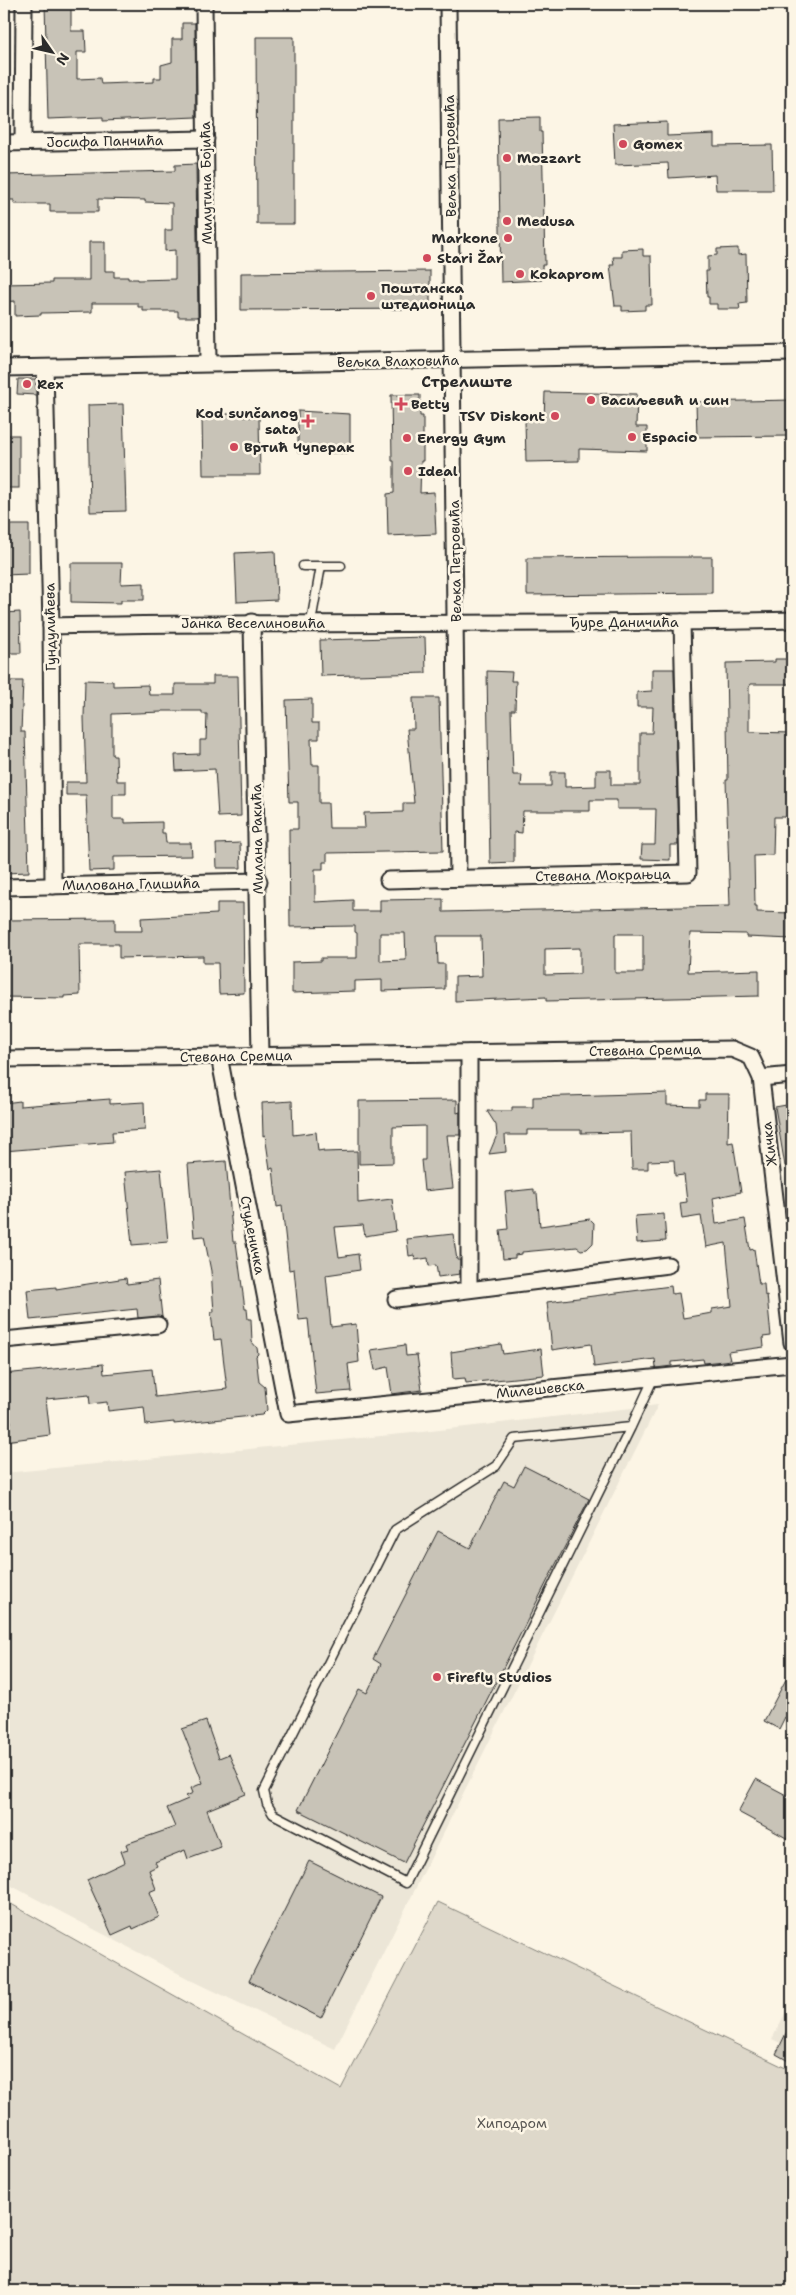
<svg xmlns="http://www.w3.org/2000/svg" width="796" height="2295" font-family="'Shantell Sans',sans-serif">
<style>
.built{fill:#ece6d7}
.green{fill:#ded8ca;stroke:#84827a}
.building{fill:#c8c3b7;stroke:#2b2b2b;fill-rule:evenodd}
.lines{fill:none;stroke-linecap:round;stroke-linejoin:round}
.lane-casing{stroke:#2b2b2b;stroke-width:11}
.street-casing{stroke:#2b2b2b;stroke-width:19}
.lane{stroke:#fcf5e5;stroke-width:8}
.street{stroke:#fcf5e5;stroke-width:15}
.poi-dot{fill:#d1495b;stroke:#fcf5e5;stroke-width:2}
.labels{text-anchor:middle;stroke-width:5;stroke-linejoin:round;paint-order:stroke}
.street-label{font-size:14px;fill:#2b2b2b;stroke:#fcf5e5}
.poi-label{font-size:14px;font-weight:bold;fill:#2b2b2b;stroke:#fcf5e5;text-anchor:start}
.park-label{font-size:14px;fill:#585653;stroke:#fcf5e5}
.quarter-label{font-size:16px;font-weight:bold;fill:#2b2b2b;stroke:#fcf5e5}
</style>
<rect width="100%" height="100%" fill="#fcf5e5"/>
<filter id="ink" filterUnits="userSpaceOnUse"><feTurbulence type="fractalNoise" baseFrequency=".02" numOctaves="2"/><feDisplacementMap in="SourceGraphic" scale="10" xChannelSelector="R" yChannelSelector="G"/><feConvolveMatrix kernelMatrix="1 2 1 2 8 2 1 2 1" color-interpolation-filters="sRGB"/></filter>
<g filter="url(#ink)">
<g class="built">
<path d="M 658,1405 L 335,2049 L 189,1979 L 4,1882 L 4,1473 L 422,1432 Z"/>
<path d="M 792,2000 L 792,2049 L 772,2039 Z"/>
</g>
<path class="green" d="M 4,1900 L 341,2089 L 438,1902 L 792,2071 L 792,2291 L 4,2291 Z"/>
<g class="building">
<path d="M 45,4 L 71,4 L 71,31 L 85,31 L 86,52 L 77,52 L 77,79 L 100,78 L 101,84 L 154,82 L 154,78 L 161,78 L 161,65 L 172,62 L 172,39 L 182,39 L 182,23 L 195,23 L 196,117 L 103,121 L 103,117 L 48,119 Z"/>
<path d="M 256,37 L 294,37 L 294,224 L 257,224 Z"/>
<path d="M 540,117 L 540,132 L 542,132 L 545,265 L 542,265 L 542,280 L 501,282 L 498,118 Z"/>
<path d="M 667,122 L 667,136 L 714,134 L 714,146 L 772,145 L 773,190 L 716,190 L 715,175 L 669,178 L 668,163 L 615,165 L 613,124 Z"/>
<path d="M 196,164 L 198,317 L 178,317 L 178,311 L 143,311 L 143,307 L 138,307 L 138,303 L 92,303 L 92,312 L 41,313 L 41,315 L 15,316 L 15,301 L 4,302 L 4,284 L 52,283 L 52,280 L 89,280 L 89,242 L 105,242 L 105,271 L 114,271 L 114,277 L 128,277 L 128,279 L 138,279 L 138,280 L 175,279 L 175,250 L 165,251 L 165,230 L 172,230 L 172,203 L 145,202 L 145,200 L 98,199 L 98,212 L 50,212 L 50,204 L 14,204 L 14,200 L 4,200 L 4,175 L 175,171 L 175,165 Z"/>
<path d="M 738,248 L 738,255 L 746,254 L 747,303 L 739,304 L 740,309 L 717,309 L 717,304 L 709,304 L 709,297 L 707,297 L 706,271 L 708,271 L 708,256 L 717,255 L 717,249 Z"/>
<path d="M 643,249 L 643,256 L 651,256 L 652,305 L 645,305 L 645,310 L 622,311 L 622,306 L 615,306 L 610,265 L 614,265 L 613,257 L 622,257 L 622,250 Z"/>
<path d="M 430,271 L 430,309 L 241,310 L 241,273 Z"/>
<path d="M 18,379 L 36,379 L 36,395 L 17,394 Z"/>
<path d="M 545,392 L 637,394 L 636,427 L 647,427 L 647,451 L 579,449 L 579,461 L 526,462 L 525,420 L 544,420 Z"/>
<path d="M 391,395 L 420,395 L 420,416 L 423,416 L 423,461 L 421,461 L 420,493 L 434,492 L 436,534 L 388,536 L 387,494 L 394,493 L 394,461 L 392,461 Z"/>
<path d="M 792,400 L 792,436 L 697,437 L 696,402 Z"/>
<path d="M 123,404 L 126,511 L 90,512 L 88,405 Z"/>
<path d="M 298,411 L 350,414 L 350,453 L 298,453 Z"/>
<path d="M 218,414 L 242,414 L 242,417 L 259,417 L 260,475 L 203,475 L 202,418 L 218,417 Z"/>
<rect x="4" y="435" width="15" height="53"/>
<path d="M 4,525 L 29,525 L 29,574 L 4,575 Z"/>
<path d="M 275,551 L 277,600 L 237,602 L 235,553 Z"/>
<path d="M 661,557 L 712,557 L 712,593 L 527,595 L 527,558 Z"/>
<path d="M 71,563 L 122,563 L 121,584 L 144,583 L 144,600 L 121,600 L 121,603 L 71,602 Z"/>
<path d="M 20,612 L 21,653 L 4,653 L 4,613 Z"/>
<path d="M 425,637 L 426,673 L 321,676 L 320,640 Z"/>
<path d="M 775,659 L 792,659 L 792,684 L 751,684 L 749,687 L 749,732 L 792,733 L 792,817 L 774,817 L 773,855 L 754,856 L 755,906 L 757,906 L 757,912 L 792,913 L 792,939 L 746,937 L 746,934 L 690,933 L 688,972 L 759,970 L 759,996 L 546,1001 L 546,997 L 455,1001 L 455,977 L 482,976 L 481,936 L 437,936 L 438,964 L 445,964 L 445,989 L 382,991 L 382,980 L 355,981 L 355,991 L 292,993 L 292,962 L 321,961 L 321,958 L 357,958 L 357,933 L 355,932 L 355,926 L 290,927 L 289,829 L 298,829 L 298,802 L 289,802 L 286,700 L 312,699 L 312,723 L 319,723 L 319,739 L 311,739 L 312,765 L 319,765 L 319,803 L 328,803 L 329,828 L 365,828 L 364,813 L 403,812 L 403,803 L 414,803 L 407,729 L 414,729 L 413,698 L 439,698 L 443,851 L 327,853 L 327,862 L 323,862 L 323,869 L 315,869 L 315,902 L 353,900 L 353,911 L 380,911 L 380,900 L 443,899 L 443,912 L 730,906 L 726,780 L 728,780 L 726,663 L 775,662 ZM 380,933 L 405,933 L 406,960 L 380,961 ZM 615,934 L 643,934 L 643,973 L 615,973 ZM 580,948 L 580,974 L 545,975 L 545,949 Z"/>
<path d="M 652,669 L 674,669 L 678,845 L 670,845 L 670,860 L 641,859 L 642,845 L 655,845 L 656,809 L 617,809 L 617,800 L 590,800 L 590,811 L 523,811 L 522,833 L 514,832 L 514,862 L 490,863 L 487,671 L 512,672 L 511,681 L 516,681 L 515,710 L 511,710 L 513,775 L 522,775 L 521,786 L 551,786 L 551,772 L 565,772 L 565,787 L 596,786 L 596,770 L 611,770 L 611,785 L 640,785 L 640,733 L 652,733 L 653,707 L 637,707 L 637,692 L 652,691 Z"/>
<path d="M 213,676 L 238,676 L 241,816 L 218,817 L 215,769 L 176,771 L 175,755 L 200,754 L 200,740 L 206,740 L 207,714 L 202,714 L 202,711 L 162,711 L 162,712 L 112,714 L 112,754 L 113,756 L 116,756 L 117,781 L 126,781 L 126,794 L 113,794 L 113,819 L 125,819 L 125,823 L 162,822 L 162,833 L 165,833 L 166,843 L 191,843 L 192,856 L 114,857 L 114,870 L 89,871 L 86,795 L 66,795 L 66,782 L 86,782 L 84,718 L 85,680 L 113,681 L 113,686 L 148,685 L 149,695 L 175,695 L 175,684 L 213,684 Z"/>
<path d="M 4,681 L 23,681 L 21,732 L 25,732 L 29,872 L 4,873 Z"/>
<path d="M 240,843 L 241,868 L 217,868 L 216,844 Z"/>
<path d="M 217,903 L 243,903 L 244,993 L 219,994 L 218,963 L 203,963 L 203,956 L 119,958 L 119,944 L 79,944 L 80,995 L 64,996 L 64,998 L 4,997 L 5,920 L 115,919 L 115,931 L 142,931 L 141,918 L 217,914 Z"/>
<path d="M 667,1093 L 667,1105 L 699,1106 L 699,1100 L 705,1100 L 705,1094 L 729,1094 L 728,1143 L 733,1142 L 741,1192 L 713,1198 L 716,1224 L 745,1219 L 750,1250 L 754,1249 L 759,1284 L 764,1284 L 765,1296 L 767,1295 L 771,1336 L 763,1337 L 764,1347 L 728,1352 L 730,1360 L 723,1361 L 704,1363 L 703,1359 L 672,1362 L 672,1366 L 656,1368 L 655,1359 L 594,1367 L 591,1344 L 552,1350 L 547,1302 L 671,1286 L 672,1294 L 679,1293 L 683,1318 L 712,1313 L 712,1309 L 732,1306 L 726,1243 L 706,1247 L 701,1216 L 682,1219 L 680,1203 L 687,1202 L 684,1175 L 675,1176 L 674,1160 L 648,1161 L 648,1169 L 632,1169 L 631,1132 L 581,1133 L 581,1130 L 527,1130 L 527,1135 L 505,1135 L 506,1152 L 489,1154 L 497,1135 L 496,1125 L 487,1111 L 512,1111 L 512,1107 L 533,1107 L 533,1097 Z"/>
<path d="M 110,1099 L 110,1104 L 144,1102 L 145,1130 L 112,1132 L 113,1142 L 4,1151 L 4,1103 L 20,1101 L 20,1106 Z"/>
<path d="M 457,1100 L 457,1113 L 460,1112 L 460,1135 L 447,1135 L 453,1188 L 424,1191 L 421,1160 L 425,1160 L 425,1126 L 393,1127 L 393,1163 L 359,1164 L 359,1101 Z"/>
<path d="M 292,1101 L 293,1135 L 316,1132 L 318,1151 L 324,1150 L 324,1152 L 357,1151 L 358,1203 L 392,1199 L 396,1231 L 365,1236 L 363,1225 L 335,1227 L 339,1257 L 358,1254 L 360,1270 L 326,1275 L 331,1327 L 356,1324 L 359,1362 L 348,1364 L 351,1391 L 316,1394 L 308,1319 L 299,1320 L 294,1269 L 289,1270 L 282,1206 L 277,1207 L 273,1168 L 270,1169 L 265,1135 L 263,1136 L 262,1103 Z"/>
<path d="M 792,1104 L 792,1166 L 785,1166 L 775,1107 Z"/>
<path d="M 226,1161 L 233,1242 L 236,1242 L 245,1309 L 247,1309 L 248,1319 L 251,1319 L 252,1342 L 257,1348 L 258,1354 L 256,1356 L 259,1382 L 265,1387 L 267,1410 L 262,1415 L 174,1424 L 174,1422 L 146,1425 L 144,1407 L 108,1411 L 107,1402 L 90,1404 L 89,1395 L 46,1399 L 50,1435 L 5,1441 L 4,1424 L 11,1423 L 4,1374 L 103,1364 L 104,1374 L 152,1369 L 155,1397 L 227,1389 L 221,1339 L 214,1340 L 211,1312 L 214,1312 L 211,1271 L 204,1236 L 194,1237 L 188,1164 Z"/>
<path d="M 161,1169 L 168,1242 L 132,1245 L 125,1172 Z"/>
<path d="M 534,1189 L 534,1193 L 537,1193 L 540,1226 L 590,1219 L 594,1223 L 593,1243 L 587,1249 L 581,1250 L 577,1247 L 522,1252 L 522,1254 L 515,1255 L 515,1258 L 503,1259 L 500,1230 L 508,1229 L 505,1192 Z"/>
<path d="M 664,1214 L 666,1241 L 637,1243 L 635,1216 Z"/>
<path d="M 453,1234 L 457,1260 L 460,1260 L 460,1274 L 438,1277 L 436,1265 L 429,1266 L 428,1258 L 415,1260 L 414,1255 L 409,1256 L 407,1239 Z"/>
<path d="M 126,1278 L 127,1284 L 158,1280 L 162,1317 L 138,1318 L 137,1309 L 30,1320 L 27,1290 L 56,1287 L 56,1289 Z"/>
<path d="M 501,1344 L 503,1354 L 541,1349 L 544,1375 L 466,1383 L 465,1378 L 453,1379 L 451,1352 Z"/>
<path d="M 405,1345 L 406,1356 L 417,1355 L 422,1390 L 392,1394 L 388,1367 L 375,1370 L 371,1350 Z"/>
<path d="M 524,1466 L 589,1499 L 404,1863 L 298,1810 L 359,1689 L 367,1693 L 381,1664 L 373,1659 L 438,1531 L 470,1548 L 504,1481 L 514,1486 Z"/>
<path d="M 792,1668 L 792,1721 L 785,1717 L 779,1729 L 764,1721 Z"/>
<path d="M 206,1721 L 219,1758 L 229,1754 L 246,1794 L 207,1810 L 221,1847 L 188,1859 L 185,1850 L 155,1862 L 157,1866 L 149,1870 L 156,1889 L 149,1892 L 159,1917 L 133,1929 L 132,1926 L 112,1935 L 87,1880 L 125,1862 L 121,1851 L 128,1849 L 126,1844 L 175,1827 L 167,1808 L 188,1799 L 186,1796 L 193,1793 L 191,1788 L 203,1783 L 182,1729 Z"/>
<path d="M 756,1779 L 792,1798 L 792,1841 L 738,1812 Z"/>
<path d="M 309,1861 L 381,1897 L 321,2018 L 249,1981 Z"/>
<path d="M 792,2021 L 792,2063 L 776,2054 Z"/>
</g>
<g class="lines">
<defs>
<g id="lane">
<path d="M 303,566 L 341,566"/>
<path d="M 311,622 L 321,566"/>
<path d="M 631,1427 L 514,1439 L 496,1466 L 395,1530 L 264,1791 L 267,1804 L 273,1814 L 406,1883 L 631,1427 L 654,1377"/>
</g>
<g id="street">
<path d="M 204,4 L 208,363"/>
<path d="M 448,4 L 458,878"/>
<path d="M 23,142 L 24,4"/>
<path d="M 4,143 L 206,139"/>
<path d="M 4,368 L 792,353"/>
<path d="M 45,368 L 51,626 L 53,886"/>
<path d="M 252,622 L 260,1055"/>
<path d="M 51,626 C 298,621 545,626 792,620"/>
<path d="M 388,880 L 688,873 L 682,622"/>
<path d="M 4,887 L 259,881"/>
<path d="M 469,1053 L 469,1289"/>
<path d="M 219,1056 L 288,1414 L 792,1364"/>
<path d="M 4,1059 L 732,1049 L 751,1057 L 761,1078 L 792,1343"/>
<path d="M 761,1078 L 792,1075"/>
<path d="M 396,1299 L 668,1265"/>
<path d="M 4,1340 L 158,1325"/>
</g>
</defs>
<use href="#lane" class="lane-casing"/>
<use href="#street" class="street-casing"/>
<use href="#lane" class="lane"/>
<use href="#street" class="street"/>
</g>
</g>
<g class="poi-dot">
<circle cx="623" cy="144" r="5"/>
<circle cx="507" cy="158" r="5"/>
<circle cx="507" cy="221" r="5"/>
<circle cx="508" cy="238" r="5"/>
<circle cx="427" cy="258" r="5"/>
<circle cx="520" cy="274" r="5"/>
<circle cx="371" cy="296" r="5"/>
<circle cx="27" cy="384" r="5"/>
<circle cx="591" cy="400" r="5"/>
<path d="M398.5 396.5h5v5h5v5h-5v5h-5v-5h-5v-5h5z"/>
<circle cx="555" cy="416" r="5"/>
<path d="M305.5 413.5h5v5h5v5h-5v5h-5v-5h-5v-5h5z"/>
<circle cx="632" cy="437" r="5"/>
<circle cx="407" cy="438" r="5"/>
<circle cx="234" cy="447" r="5"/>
<circle cx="408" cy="471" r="5"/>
<circle cx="437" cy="1677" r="5"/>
</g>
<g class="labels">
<g class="street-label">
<text transform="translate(105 141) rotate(-1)" y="5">Јосифа Панчића</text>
<text transform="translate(450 156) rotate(-91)" y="5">Вељка Петровића</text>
<text transform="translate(206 183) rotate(-91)" y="5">Милутина Бојића</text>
<text transform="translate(398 361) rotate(-1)" y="5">Вељка Влаховића</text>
<text transform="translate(455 561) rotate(-91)" y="5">Вељка Петровића</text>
<text x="624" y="627">Ђуре Даничића</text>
<text x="253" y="628">Јанка Веселиновића</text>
<text transform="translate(50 627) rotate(-91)" y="5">Гундулићева</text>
<text transform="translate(257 839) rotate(-91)" y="5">Милана Ракића</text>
<text transform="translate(603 875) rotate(-1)" y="5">Стевана Мокрањца</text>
<text transform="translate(131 884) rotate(-1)" y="5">Милована Глишића</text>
<text transform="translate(645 1050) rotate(-1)" y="5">Стевана Сремца</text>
<text transform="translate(236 1056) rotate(-1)" y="5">Стевана Сремца</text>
<text transform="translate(769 1144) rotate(-97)" y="5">Жичка</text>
<text transform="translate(253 1235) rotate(79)" y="5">Студеничка</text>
<text transform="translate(540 1389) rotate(-6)" y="5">Милешевска</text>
</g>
<g class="poi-label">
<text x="633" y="149">Gomex</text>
<text x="517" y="163">Mozzart</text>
<text x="517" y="226">Medusa</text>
<text x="498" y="243" text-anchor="end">Markone</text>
<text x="437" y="263">Stari Žar</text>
<text x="530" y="279">Kokaprom</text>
<text x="381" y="293">Поштанска<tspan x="381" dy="16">штедионица</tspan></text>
<text x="37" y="389">Rex</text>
<text x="601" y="405">Васиљевић и син</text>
<text x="411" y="409">Betty</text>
<text x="298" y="418" text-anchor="end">Kod sunčanog<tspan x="298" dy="16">sata</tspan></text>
<text x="545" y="421" text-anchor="end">TSV Diskont</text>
<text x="642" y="442">Espacio</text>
<text x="417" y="443">Energy Gym</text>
<text x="244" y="452">Вртић Чуперак</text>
<text x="418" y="476">Ideal</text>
<text x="447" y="1682">Firefly Studios</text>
</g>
<g class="park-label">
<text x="512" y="2128">Хиподром</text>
</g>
<g class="quarter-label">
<text x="467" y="387">Стрелиште</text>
</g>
</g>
<rect width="796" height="2295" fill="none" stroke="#fcf5e5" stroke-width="20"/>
<rect x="10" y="10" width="776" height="2275" fill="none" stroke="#2b2b2b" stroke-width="2" filter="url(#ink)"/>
<g transform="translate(52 52) rotate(124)" stroke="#fcf5e5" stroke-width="4" paint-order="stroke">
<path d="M0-4L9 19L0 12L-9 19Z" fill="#2b2b2b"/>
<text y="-8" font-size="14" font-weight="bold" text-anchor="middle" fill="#2b2b2b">N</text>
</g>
</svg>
